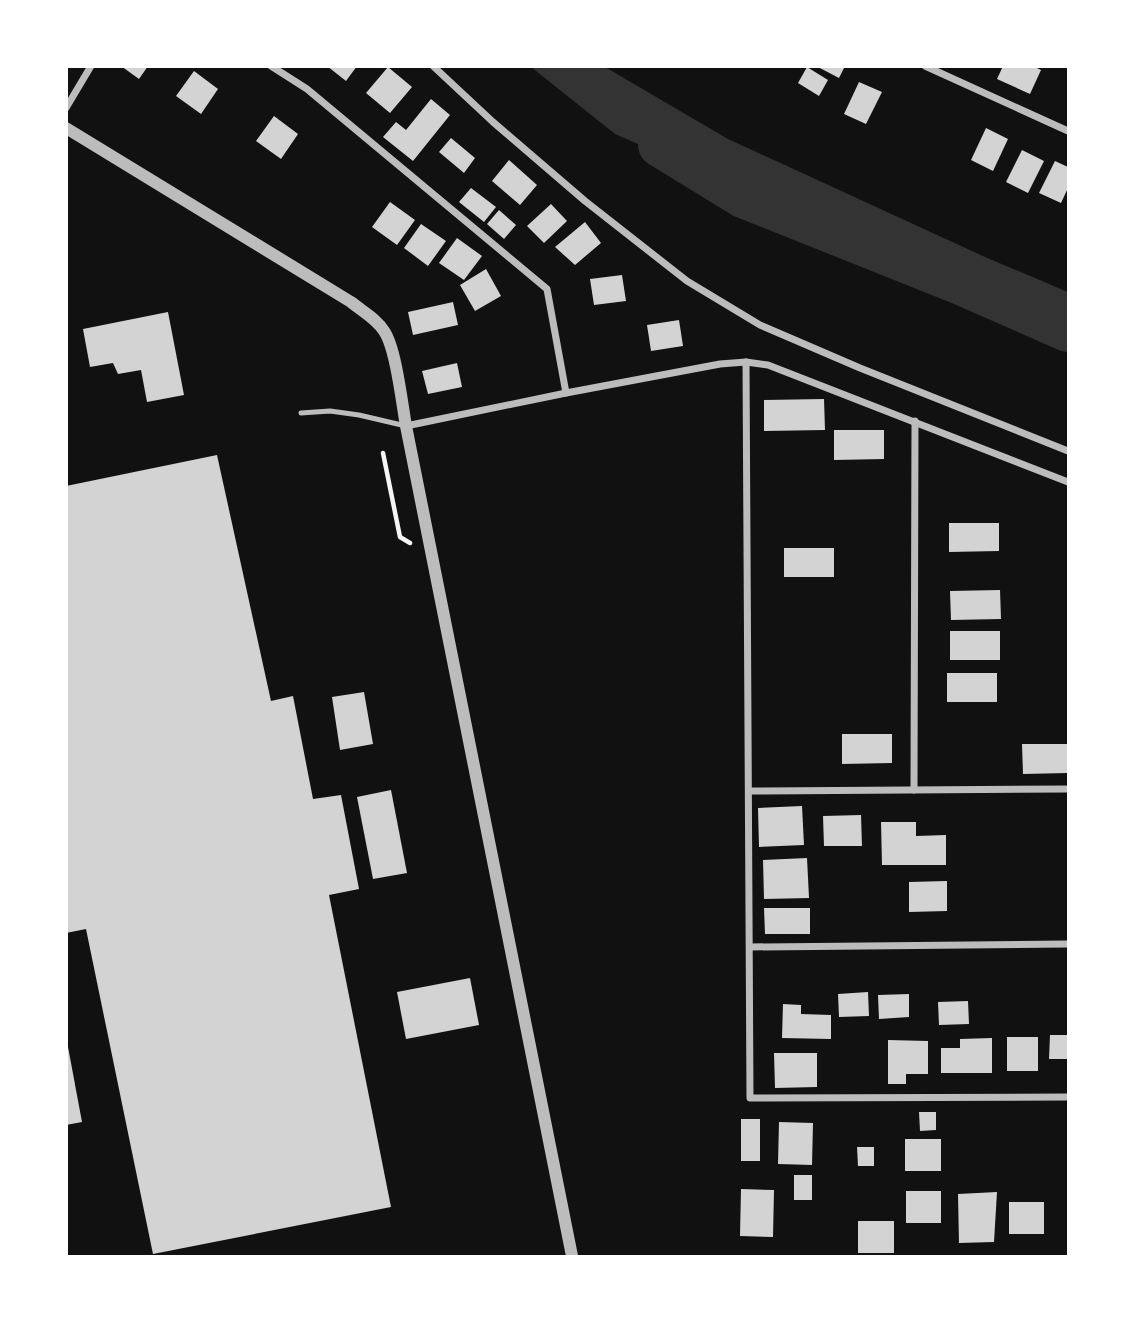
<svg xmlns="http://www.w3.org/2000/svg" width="1135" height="1323" font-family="Manrope,sans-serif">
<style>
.water{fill:#333}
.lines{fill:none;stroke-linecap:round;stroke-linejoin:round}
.river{stroke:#333;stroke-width:44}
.building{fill:#d3d3d3}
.path{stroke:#f5f5f5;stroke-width:4.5}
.service{stroke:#bcbcbc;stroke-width:5}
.minor{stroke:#bcbcbc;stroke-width:7}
.tertiary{stroke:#bcbcbc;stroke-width:12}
</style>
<rect width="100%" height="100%" fill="#111"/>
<path class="water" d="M 531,67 L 605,67 L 728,139 L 985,257 L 1068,292 L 1068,331 L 615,134 Z"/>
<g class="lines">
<path class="river" d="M 660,145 L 743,196 L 961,283 L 1068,330"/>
</g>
<g class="building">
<path d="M 121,66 L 148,66 L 139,79 Z"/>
<path d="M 327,66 L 357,66 L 346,81 Z"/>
<path d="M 816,66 L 845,66 L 839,78 Z"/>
<path d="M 1003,66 L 1033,66 L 1041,70 L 1030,94 L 997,79 Z"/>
<path d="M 388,67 L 412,87 L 390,113 L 366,93 Z"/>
<path d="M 807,67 L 828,80 L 819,96 L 798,83 Z"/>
<path d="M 194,71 L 218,89 L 201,114 L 176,96 Z"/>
<path d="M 859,82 L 882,92 L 866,124 L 844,114 Z"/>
<path d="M 431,99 L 450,115 L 413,161 L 383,137 L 396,122 L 406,130 Z"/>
<path d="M 274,116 L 298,134 L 281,159 L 256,141 Z"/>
<path d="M 986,128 L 1008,139 L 993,171 L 971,160 Z"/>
<path d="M 451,138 L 475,158 L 464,173 L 439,152 Z"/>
<path d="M 1022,150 L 1044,161 L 1028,193 L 1006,182 Z"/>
<path d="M 509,160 L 537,185 L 520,205 L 492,181 Z"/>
<path d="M 1055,161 L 1068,167 L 1068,188 L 1061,203 L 1039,193 Z"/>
<path d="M 471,188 L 496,207 L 484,222 L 459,202 Z"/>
<path d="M 390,202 L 415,220 L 397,245 L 372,227 Z"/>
<path d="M 551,204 L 567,221 L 544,243 L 527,226 Z"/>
<path d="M 499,210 L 516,225 L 504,239 L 487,224 Z"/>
<path d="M 585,222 L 601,243 L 575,265 L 555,247 Z"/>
<path d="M 421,224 L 446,241 L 428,266 L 404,248 Z"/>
<path d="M 457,238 L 482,256 L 464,280 L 439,263 Z"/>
<path d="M 486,269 L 501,296 L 475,311 L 460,285 Z"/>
<path d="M 622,275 L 626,301 L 594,305 L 590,279 Z"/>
<path d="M 453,302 L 458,325 L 413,335 L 408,312 Z"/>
<path d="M 168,312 L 184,395 L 147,402 L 141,370 L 118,374 L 113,363 L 90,367 L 83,329 Z"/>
<path d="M 679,320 L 683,346 L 651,351 L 647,325 Z"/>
<path d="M 457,363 L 462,387 L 428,394 L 422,371 Z"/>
<path d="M 824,399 L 825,430 L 764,431 L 764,400 Z"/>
<path d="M 834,430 L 884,430 L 884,459 L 834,460 Z"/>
<path d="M 217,455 L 271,701 L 293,696 L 313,799 L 341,795 L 359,889 L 329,895 L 391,1207 L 153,1254 L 86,929 L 66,933 L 66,486 Z"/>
<path d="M 949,523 L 999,523 L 999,551 L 949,552 Z"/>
<rect x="784" y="548" width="50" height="29"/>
<path d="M 1000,590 L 1001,619 L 951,620 L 950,591 Z"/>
<rect x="950" y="631" width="50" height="29"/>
<rect x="947" y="673" width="50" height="29"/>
<path d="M 364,692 L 373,744 L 340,750 L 332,697 Z"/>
<path d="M 842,734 L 892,734 L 892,763 L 842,764 Z"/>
<path d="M 1022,744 L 1068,744 L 1068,773 L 1023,774 Z"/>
<path d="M 391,790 L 407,873 L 373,879 L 357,797 Z"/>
<path d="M 802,806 L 804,845 L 759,847 L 758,808 Z"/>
<path d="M 861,815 L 862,846 L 824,846 L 823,816 Z"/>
<path d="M 881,822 L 916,822 L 916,836 L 946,835 L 946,865 L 882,865 Z"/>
<path d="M 807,858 L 809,898 L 764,899 L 763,860 Z"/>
<path d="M 947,881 L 947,911 L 909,912 L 909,882 Z"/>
<path d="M 764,908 L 810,908 L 810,934 L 765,934 Z"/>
<path d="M 470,978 L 479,1025 L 406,1039 L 397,992 Z"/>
<path d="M 868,992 L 869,1016 L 839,1017 L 838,994 Z"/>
<path d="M 909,994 L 909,1017 L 879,1019 L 878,995 Z"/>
<path d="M 968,1001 L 969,1024 L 939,1025 L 938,1002 Z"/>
<path d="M 783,1004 L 801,1005 L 801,1014 L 831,1015 L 831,1039 L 782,1038 Z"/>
<path d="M 1050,1035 L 1068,1035 L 1068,1059 L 1049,1059 Z"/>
<rect x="1007" y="1037" width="31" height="34"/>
<path d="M 992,1038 L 992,1073 L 941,1073 L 941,1048 L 960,1048 L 960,1039 Z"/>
<path d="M 888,1040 L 928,1041 L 928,1074 L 906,1074 L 906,1084 L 888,1084 Z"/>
<path d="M 66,1047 L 68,1047 L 82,1122 L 66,1125 Z"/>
<path d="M 774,1053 L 817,1053 L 817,1087 L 775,1088 Z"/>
<path d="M 919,1112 L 936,1112 L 936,1130 L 920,1131 Z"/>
<rect x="741" y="1119" width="19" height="42"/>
<path d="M 779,1122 L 813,1123 L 812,1165 L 778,1164 Z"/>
<rect x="905" y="1139" width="36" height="32"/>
<path d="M 857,1147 L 874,1147 L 874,1166 L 858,1166 Z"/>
<rect x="794" y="1175" width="18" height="25"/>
<path d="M 741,1189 L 774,1190 L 773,1237 L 740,1236 Z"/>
<rect x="906" y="1191" width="35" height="32"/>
<path d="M 997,1192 L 994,1242 L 959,1243 L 958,1194 Z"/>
<rect x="1009" y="1202" width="35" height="32"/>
<rect x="858" y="1221" width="36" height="32"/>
</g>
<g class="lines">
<path class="path" d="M 383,453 L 400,537 L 410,543"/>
<path class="service" d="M 301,413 L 330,411 L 359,415 L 406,426"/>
<g class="minor">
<path d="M 271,66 L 307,89 L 547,289 L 566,393"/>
<path d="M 433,66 L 493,122 L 585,201 L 687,281 L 760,325 L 860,368 L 1068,451"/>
<path d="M 925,66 L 1068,131"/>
<path d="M 66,108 L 91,66"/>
<path d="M 746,362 L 750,1098 L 1068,1097"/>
<path d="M 406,426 L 566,393 L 720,364 L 746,362 L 768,365 L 1068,482"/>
<path d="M 914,790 L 915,421"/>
<path d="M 749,791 L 1068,789"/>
<path d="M 750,947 L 1068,944"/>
</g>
<path class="tertiary" d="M 66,128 L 351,302 C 362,311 377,319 384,331 C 396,348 402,404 406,426 L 572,1256"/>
</g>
<rect width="1135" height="1323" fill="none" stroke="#ffffff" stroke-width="136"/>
</svg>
